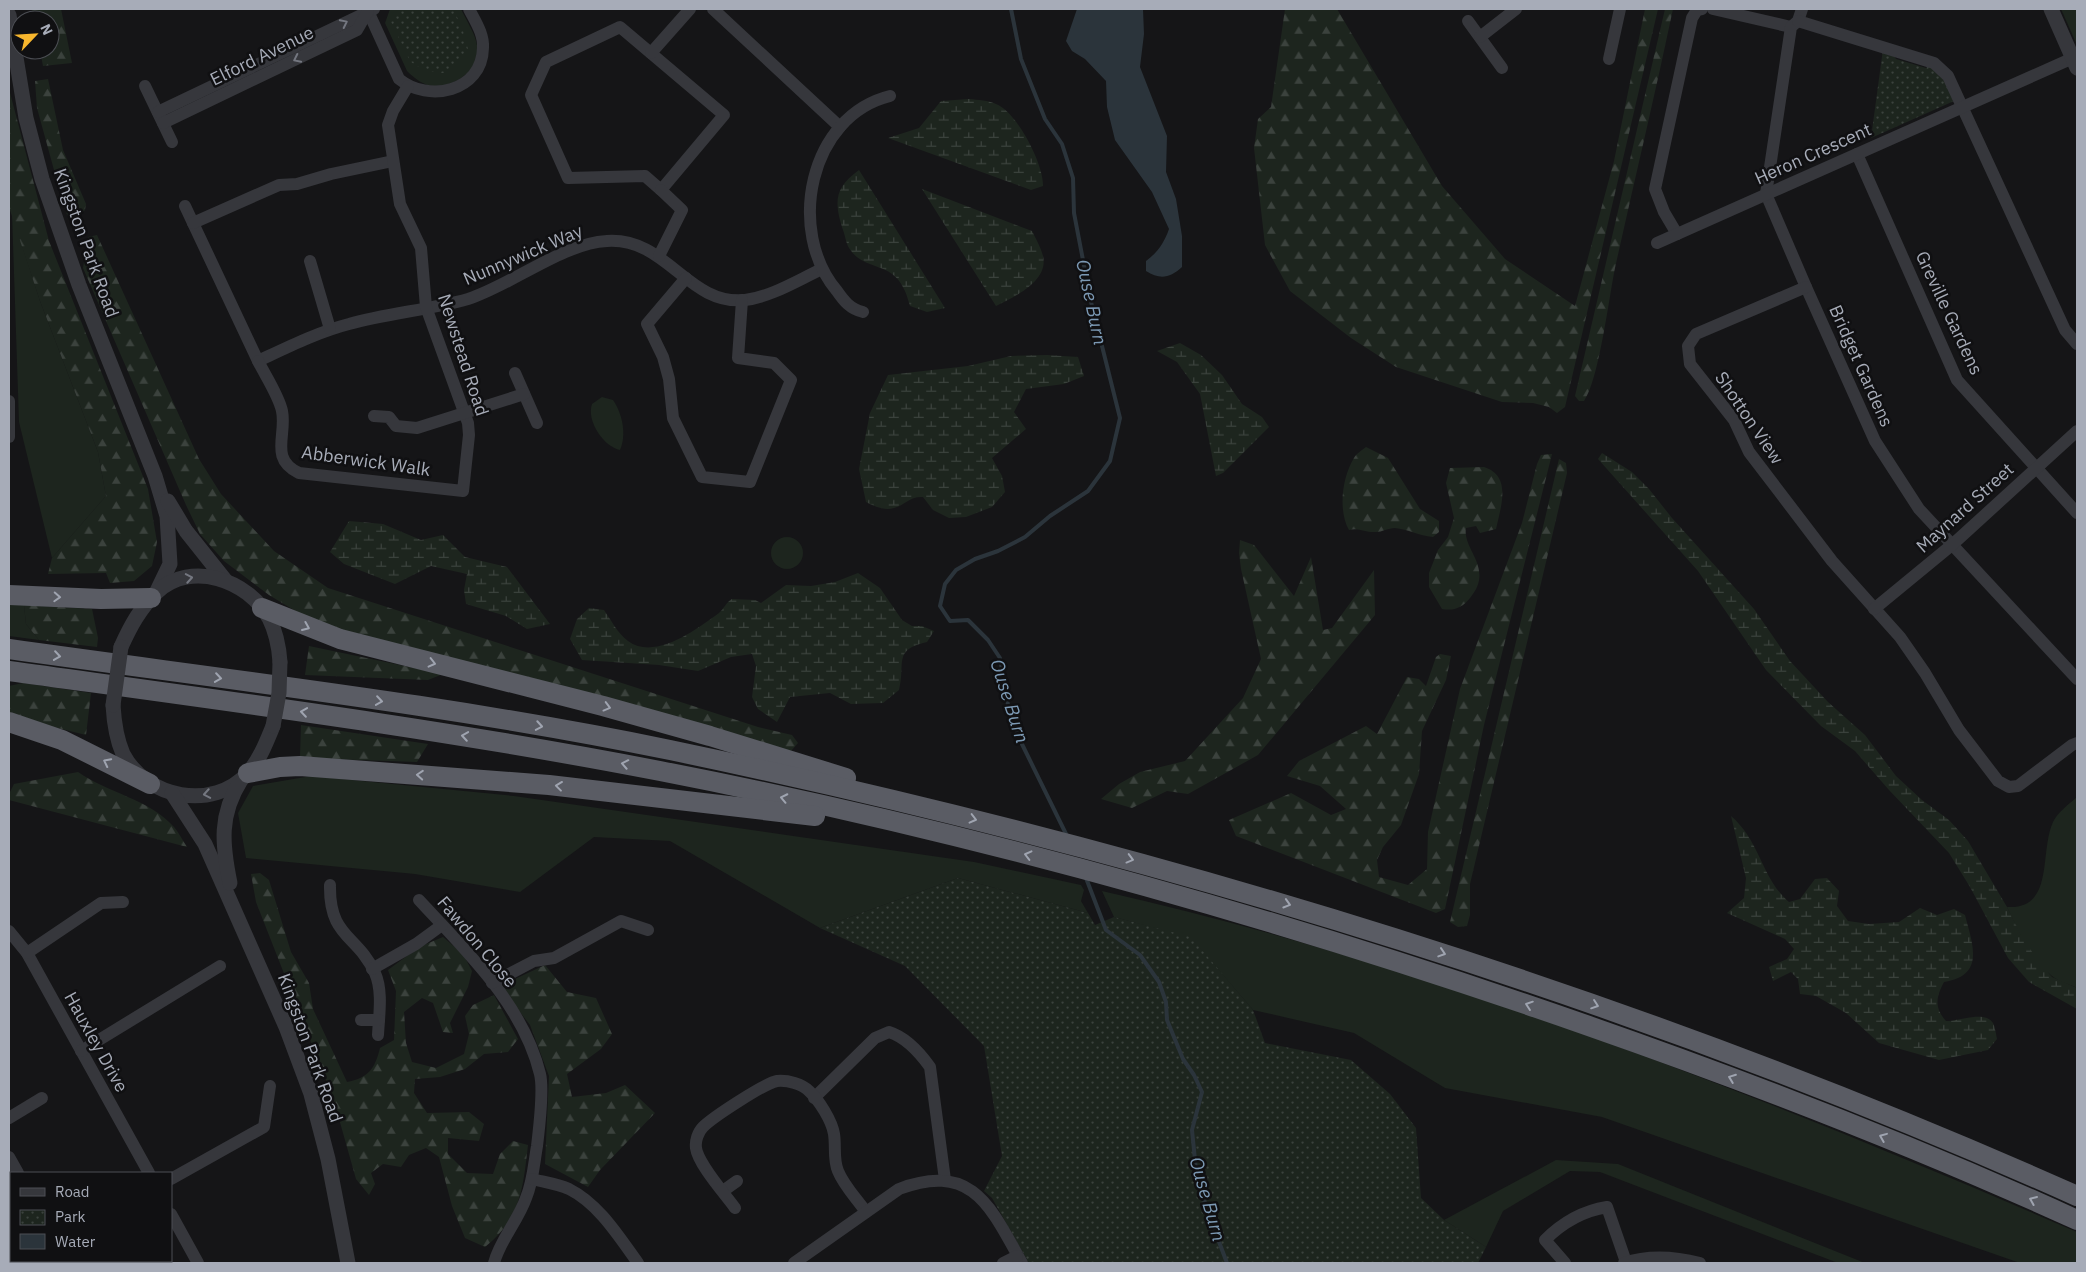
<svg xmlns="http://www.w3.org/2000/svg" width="2086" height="1272" font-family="'IBM Plex Sans',sans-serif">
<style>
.grass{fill:#1d251e}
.forest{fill:url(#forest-firs)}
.wetland{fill:url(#wetland-marsh)}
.park{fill:url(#park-dots)}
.water{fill:#2b343b}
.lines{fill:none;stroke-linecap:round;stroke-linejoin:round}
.stream{stroke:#2b343b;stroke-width:4}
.minor{stroke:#36373c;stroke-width:12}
.tertiary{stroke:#36373c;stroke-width:15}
.trunk{stroke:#5a5c64;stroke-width:20}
.tertiary-bridge{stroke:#36373c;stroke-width:15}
.oneway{stroke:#747780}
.oneway2{stroke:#9fa4b0}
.labels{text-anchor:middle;stroke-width:5;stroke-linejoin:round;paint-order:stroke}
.street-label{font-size:18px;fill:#a7acb8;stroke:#101012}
.water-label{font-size:19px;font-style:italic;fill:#7c99b4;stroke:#101012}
</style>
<defs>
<pattern id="forest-firs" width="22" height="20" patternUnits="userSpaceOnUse" patternTransform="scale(1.25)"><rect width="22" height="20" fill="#1d251e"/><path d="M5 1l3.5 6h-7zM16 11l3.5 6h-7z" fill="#3b423d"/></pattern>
<pattern id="wetland-marsh" width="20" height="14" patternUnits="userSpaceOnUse" patternTransform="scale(1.25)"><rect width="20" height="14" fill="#1d251e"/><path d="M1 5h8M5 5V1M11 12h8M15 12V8" fill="none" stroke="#3b423d"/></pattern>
<pattern id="park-dots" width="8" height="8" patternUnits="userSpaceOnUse" patternTransform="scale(1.25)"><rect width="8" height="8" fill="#1d251e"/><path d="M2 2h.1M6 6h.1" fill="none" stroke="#3b423d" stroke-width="1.8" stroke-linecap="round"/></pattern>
</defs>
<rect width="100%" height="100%" fill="#151517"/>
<g class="grass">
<path d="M 390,9 L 461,9 C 466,20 475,33 477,45 C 481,69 456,87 434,86 C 424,86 414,78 407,71 L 385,23 Z"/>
<path d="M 2061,9 L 2077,9 L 2077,45 Z"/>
<path d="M 12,214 L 40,301 L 98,452 L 106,496 L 52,558 L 19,422 Z"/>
<path d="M 602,397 L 613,400 C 622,413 627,434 620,450 C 604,447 586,421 592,404 Z"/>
<circle cx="787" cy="553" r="16"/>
<path d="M 9,604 L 24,605 L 26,624 L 39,640 L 9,636 Z"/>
<path d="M 311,776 L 514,796 L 974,862 L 1081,885 L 1084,890 L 1081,901 L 1088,913 L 958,878 L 820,928 L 670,841 L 594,837 L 520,892 L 415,874 L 246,858 L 238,813 L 253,786 Z"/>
<path d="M 2077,797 L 2077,988 C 2069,984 2059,982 2052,976 C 2031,961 2018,930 2007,907 C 2055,910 2039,852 2053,822 C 2058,812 2069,804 2077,797 Z"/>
<path d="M 1102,891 C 1438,967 1762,1096 2077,1232 L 2077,1263 L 2020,1263 L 1602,1117 L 1445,1088 L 1354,1033 L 1253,1010 L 1191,938 L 1114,917 Z"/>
<path d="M 1556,1160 L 1618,1164 L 1865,1263 L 1838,1263 L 1600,1172 L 1570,1171 L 1503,1211 L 1486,1247 L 1444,1220 Z"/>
</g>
<g class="forest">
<path d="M 32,9 L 61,9 L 72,63 L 43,66 L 40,50 L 50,50 L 50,20 L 34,20 Z"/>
<path d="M 1285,9 L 1337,9 L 1442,186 L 1505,259 L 1575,306 L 1614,161 L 1645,9 L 1658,9 L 1565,407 L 1557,413 L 1549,407 L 1533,403 L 1502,402 L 1396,367 L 1351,338 L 1290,291 L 1265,245 L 1254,148 L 1258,119 L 1271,107 Z"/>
<path d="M 1665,9 L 1673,9 C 1655,95 1634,182 1615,268 C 1609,297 1599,380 1584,401 L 1579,401 L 1575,396 Z"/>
<path d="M 48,79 L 63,150 L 86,204 L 85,210 L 75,220 L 69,219 L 65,210 L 37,108 L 35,81 Z"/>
<path d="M 9,89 L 49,241 L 148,489 L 157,542 L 152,566 L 134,581 L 110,583 L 106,573 L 48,574 L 52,558 L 106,496 L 98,452 L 40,301 L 9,207 Z"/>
<path d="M 97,235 L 199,459 L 221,494 L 274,551 L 328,588 L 758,727 L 792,735 L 798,743 L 791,751 L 365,639 L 307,618 L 269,595 L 224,561 L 200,534 L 186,505 L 83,268 L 88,237 Z"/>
<path d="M 1366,447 L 1388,458 L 1420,509 L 1439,521 L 1439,532 L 1433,537 C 1419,536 1408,529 1395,528 C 1388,528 1382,532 1376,532 C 1366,533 1359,527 1349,530 C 1338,511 1342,477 1354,458 C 1356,454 1362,450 1366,447 Z"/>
<path d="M 1552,454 L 1484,725 L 1445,909 L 1436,913 L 1236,836 L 1229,820 L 1291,793 L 1331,815 L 1346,809 L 1320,786 L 1287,776 L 1299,761 L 1366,726 L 1377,734 L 1407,677 L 1419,679 L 1426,686 L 1436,657 L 1440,654 L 1451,656 L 1446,680 L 1422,731 L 1419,774 L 1401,825 L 1383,847 L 1377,860 L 1379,877 L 1408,885 L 1427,869 L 1428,832 L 1460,689 L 1522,523 L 1537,464 L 1541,455 Z"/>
<path d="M 1559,459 L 1566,463 L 1567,473 L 1470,884 L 1470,915 L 1467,926 L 1458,927 L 1450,922 Z"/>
<path d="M 1484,467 C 1512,476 1501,506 1496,529 L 1480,533 L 1476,526 L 1466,528 C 1462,550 1495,568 1470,598 C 1462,608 1454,611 1442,609 L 1429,587 L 1429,573 L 1438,550 L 1448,537 L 1454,518 L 1446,483 L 1450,468 Z"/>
<path d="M 1240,540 L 1254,545 L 1294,596 L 1311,557 L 1323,630 L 1332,628 L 1374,570 L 1375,615 L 1258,755 L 1188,794 L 1167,791 L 1132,808 L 1101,799 L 1119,784 L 1140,772 L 1185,761 L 1243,698 L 1261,659 L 1241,569 L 1239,553 Z"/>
<path d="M 24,605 L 92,609 L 98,638 L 97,647 L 39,640 L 26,624 Z"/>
<path d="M 309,646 L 443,674 L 428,680 L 305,675 Z"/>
<path d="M 23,683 L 91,693 L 86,735 L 9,716 L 9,686 Z"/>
<path d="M 301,725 L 428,744 L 417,762 L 300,758 Z"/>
<path d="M 78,772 C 108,793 149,799 174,827 C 179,833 183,841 187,847 L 9,800 L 9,794 L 14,784 Z"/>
<path d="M 260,873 L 269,880 L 291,952 L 309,983 L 313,1009 L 347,1082 C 368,1078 375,1069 380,1048 L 394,1040 L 396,991 L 388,970 L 419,947 L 443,937 L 463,954 L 472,971 L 468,987 L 450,1023 L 453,1033 L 443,1032 L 433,1003 L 422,998 L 404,1012 L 406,1043 L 412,1062 L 436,1068 L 464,1054 L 469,1034 L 465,1016 L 473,1005 L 494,995 L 518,1039 L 508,1052 L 484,1054 L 465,1069 L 440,1077 L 415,1079 L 414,1093 L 427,1113 L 469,1112 L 484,1124 L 479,1141 L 448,1138 L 448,1154 L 467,1173 L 493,1174 L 500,1154 L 513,1141 L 528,1145 C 523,1188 521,1218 485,1247 L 465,1238 L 452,1206 L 439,1157 L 426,1148 L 409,1155 L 401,1167 L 383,1164 L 371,1173 L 375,1184 L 369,1195 L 356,1179 L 334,1101 L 256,902 L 251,874 Z"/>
<path d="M 545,965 L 567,992 L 596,998 L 612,1034 L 601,1049 L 567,1074 L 572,1097 L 606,1093 L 625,1085 L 655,1113 L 600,1170 L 588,1187 L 545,1164 L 549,1076 L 530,1025 L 500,986 Z"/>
</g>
<g class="wetland">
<path d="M 969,99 C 978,100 988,100 996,104 C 1017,112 1044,165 1043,186 L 1031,190 L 888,138 L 919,128 L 941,101 Z"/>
<path d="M 859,170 L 945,308 L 927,312 L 910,306 C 898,255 867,276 849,248 C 846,243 845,235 843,230 C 834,202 834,188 859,170 Z"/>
<path d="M 922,189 L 1032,231 C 1036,239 1041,248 1043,256 C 1049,281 1014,297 996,306 Z"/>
<path d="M 1180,343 L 1201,355 L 1222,375 L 1242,404 L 1262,417 L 1269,427 L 1223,473 L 1216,476 L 1200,394 L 1177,362 L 1157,351 Z"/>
<path d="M 1047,355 L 1078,357 L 1084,376 L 1064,384 L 1026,389 L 1014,412 L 1026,429 L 992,458 L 1002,476 L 1005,492 L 992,507 L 966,517 L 949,518 L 933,510 L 923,497 C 910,496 905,505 894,508 C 884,511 874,506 866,502 L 859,469 L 870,413 L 888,375 L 968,366 L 1011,356 Z"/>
<path d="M 1602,453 L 1632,472 L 1649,489 L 1672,518 L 1754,609 L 1790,661 L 1828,702 L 1865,735 L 1896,776 L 1922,800 L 1949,820 L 1968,841 L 2007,907 L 2021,935 L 2038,961 L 2052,977 L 2077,988 L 2077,1009 L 2029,982 L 2008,958 L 1970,887 L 1949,853 L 1889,790 L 1855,751 L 1821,726 L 1766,670 L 1698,571 L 1598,459 Z"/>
<path d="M 349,521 L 383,524 L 421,540 L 443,535 L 465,557 L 507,567 L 550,624 L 527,629 L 506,616 L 466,604 L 464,590 L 467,574 L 431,566 L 395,584 L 344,564 L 330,552 Z"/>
<path d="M 858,573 L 880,588 L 902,620 L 912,626 L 922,626 L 934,631 L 927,642 C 892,650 906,663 899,690 L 883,703 L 851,704 L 830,693 L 790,697 L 777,722 L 758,709 L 752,697 L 756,666 L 752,654 L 731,657 L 698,671 L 659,665 L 582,660 L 570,639 L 577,619 L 589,608 L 604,610 C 611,620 618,634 628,641 C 655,661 697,629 719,613 C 724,609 726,602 732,599 L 755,600 L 761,603 L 786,585 L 811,586 L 835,582 Z"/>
<path d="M 1731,816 C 1761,842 1761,878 1789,902 L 1800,899 L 1815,879 L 1827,878 L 1839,891 L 1837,906 L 1848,921 L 1869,924 L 1899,922 L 1920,908 L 1937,915 L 1954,909 L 1965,915 C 1973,946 1985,975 1944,982 C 1936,997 1934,1008 1946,1021 C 1959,1021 1985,1010 1993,1023 C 1995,1027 1996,1034 1997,1039 L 1988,1050 L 1939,1060 L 1879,1043 L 1846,1013 L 1816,996 L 1800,994 L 1798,979 L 1791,972 L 1773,981 L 1769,967 L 1787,959 L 1794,949 L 1785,939 L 1727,913 L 1744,898 L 1746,878 Z"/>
</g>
<g class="park">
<path d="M 398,9 L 453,9 L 462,27 L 468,49 C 463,57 458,66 450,71 C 441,77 417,68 410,61 L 391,22 Z"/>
<path d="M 1883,49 L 1892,52 L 1896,59 L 1926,68 L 1932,64 L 1948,76 L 1954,101 L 1871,138 Z"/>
<path d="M 958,878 L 1088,913 L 1095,925 L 1114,917 L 1191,937 L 1253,1010 L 1265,1043 L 1351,1060 L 1390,1094 L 1416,1128 L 1421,1198 L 1444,1220 L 1486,1247 L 1478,1263 L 1029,1263 L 992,1198 L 984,1191 L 1002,1156 L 984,1046 L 905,966 L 820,928 Z"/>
</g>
<path class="water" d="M 1077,9 L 1143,9 L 1144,34 L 1140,67 L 1167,136 L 1166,172 L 1176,199 L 1182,236 L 1182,267 C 1170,278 1160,280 1146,271 L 1146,261 C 1158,252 1164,243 1169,229 L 1152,192 L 1115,140 L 1107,107 L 1106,81 L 1085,59 L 1072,51 L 1066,41 Z"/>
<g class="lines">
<g class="stream">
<path d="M 1011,9 L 1021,59 L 1045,119 L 1062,144 L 1073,178 L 1074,213 L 1091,302 L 1120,418 L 1110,461 L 1088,491 L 1050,516 L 1025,537 L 998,551 L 975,559 L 956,570 L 945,584 L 940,606 L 950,621 L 968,620 L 988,640 L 1000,658 L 1007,701 L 1019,738 L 1068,838"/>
<path d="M 1086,878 L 1106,930 L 1140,955 L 1159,982 L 1166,1002 L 1167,1020 L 1183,1059 L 1194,1075 L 1202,1092 L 1192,1130 L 1196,1170 L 1207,1210 L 1227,1263"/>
</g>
<g class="minor">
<path d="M 713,9 L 840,127"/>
<path d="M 1713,9 L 1791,27"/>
<path d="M 1802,9 L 1798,21 L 1791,27 L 1766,194 L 1806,287 L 1875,441 L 1919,509 L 2077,679"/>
<path d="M 368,11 L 399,79 C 428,103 482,92 483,48 C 484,34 475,21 469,9"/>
<path d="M 1468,21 L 1502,68"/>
<path d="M 1798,21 L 1934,63 L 1948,76 L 2065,330 L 2077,344"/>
<path d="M 620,27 L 724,115 L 661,190 L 645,176 L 568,178 L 531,95 L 546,62 Z"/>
<path d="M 1480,37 L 1516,9"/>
<path d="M 651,53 L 690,9"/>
<path d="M 1609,59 L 1620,9"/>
<path d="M 145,86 L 172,142"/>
<path d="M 158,112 L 374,9"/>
<path d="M 163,123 L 357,30 L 368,11"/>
<path d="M 1857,154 L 1957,380 L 2077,513"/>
<path d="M 185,206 L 258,361 C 288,347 318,332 349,324 C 388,313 429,310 468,299 C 510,286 563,243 607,241 C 667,237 688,306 745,300 C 771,297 798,280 822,269"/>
<path d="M 193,223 L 279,185 L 297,184 L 331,174 L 393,161"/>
<path d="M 1677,234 L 1664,212 L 1655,189 L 1692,18 L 1697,10 L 1702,9"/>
<path d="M 1657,243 L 2073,58"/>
<path d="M 659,256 L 682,210 L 661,190"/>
<path d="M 310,261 L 330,329"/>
<path d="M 686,278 L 647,324 L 663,357 L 669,379 L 673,418 L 702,477 L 750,482 L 791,380 L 774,363 L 738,358 L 742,300"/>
<path d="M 1806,287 L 1696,334 L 1688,346 L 1690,364 L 1734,420 L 1749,452 L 1832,561 L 1900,637 L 1925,673 L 1959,730 L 1998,781 L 2009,787 L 2018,786 L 2072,745 L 2077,743"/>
<path d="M 863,312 C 850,309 844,301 837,291 C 786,231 809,116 890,96"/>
<path d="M 258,361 C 265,375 279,396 282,411 C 287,435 269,459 299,473 L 463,491 L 469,435 L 468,423 L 426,307 L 421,248 L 400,204 L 388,125 L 393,111 L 408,86"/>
<path d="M 515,373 L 537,423"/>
<path d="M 9,401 L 9,437"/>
<path d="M 374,416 L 389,417 L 396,426 L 417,428 L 524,394"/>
<path d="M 1874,609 L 1953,544 L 2077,431"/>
<path d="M 330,885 C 329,938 357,934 375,973 C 383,991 379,1015 378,1035"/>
<path d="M 419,900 C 466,951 523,1004 540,1074 C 544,1090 539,1129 537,1146 C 534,1163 533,1182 526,1198 C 518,1221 500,1240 494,1263"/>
<path d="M 9,931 L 27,953 L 149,1173"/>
<path d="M 27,953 L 101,903 L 123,902"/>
<path d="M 372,969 L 416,944 L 442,925"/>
<path d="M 492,983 L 534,961 L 554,958 L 621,921 L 648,930"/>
<path d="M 361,1020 L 379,1020"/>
<path d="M 81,1051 L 220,966"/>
<path d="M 814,1098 L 875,1038 L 889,1032 C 905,1037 920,1053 930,1067 L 945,1180"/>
<path d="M 9,1118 L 42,1098"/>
<path d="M 9,1157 L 18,1173"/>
<path d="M 171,1179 L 264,1127 L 270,1086"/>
<path d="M 532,1179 C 544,1182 558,1184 569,1189 C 599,1204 619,1237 638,1263"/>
<path d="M 723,1191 L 737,1181"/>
<path d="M 735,1208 C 725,1194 698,1164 696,1148 C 695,1141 698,1132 703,1127 C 713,1117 765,1083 777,1081 C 788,1080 802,1084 809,1091 C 819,1100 832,1121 834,1134 C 836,1146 833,1159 838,1171 C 844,1186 857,1199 866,1212"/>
<path d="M 171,1214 L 198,1263"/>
<path d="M 67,1261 L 68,1263"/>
<path d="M 794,1263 L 899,1189 C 973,1161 991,1208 1022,1263"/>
<path d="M 1003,1263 L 1017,1256"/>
<path d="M 1565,1263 L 1545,1240 C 1563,1222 1582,1211 1607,1207 L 1626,1262"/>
<path d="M 1624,1263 C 1648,1255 1676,1257 1700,1263"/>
</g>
<g class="tertiary">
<path d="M 2051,9 L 2077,68"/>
<path d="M 9,15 L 26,118 L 42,179 L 79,285 L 155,476 L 167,516 L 170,564 L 157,591"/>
<path d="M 168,501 L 186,531 L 225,580"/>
<path d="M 121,647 C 130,627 140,608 157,592 C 191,560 248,580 269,618 C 276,632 279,647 280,662"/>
<path d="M 113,705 C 114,722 116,738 123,754 C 146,798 213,812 248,773 C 260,759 266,743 273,726"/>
<path d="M 172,793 L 205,844 L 286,1027 L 311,1094 L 328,1159 L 348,1263"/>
<path d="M 230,883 C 222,844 219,815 241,780"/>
</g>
<g class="trunk">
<path d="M 9,595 L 101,599 L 151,598"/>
<path d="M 262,608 L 340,639 L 603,706 L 710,736 L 846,778"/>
<path d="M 9,649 C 229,680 452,705 670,750 C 1153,851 1627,995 2077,1196"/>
<path d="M 9,671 C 226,701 444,729 660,771 C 974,832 1283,919 1586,1025 C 1752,1083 1917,1147 2077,1220"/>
<path d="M 9,722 L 62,740 L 150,784"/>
<path d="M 248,773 L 280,767 L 300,766 L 549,785 L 815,816"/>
</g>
<g class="tertiary-bridge">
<path d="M 113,705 L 121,647"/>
<path d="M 273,726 L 279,693 L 280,662"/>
</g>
</g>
<defs><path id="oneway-chevron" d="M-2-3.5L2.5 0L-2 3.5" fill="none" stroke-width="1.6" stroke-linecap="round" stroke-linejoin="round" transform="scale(1.25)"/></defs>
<g class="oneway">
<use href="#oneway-chevron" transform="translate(344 23) rotate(-26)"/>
<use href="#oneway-chevron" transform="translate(297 59) rotate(154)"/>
<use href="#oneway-chevron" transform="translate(189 578) rotate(-10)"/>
<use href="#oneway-chevron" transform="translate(207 794) rotate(170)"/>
</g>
<g class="oneway2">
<use href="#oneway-chevron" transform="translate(57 597) rotate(3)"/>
<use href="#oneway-chevron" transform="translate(306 627) rotate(23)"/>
<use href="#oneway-chevron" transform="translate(57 656) rotate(8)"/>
<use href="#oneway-chevron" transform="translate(432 663) rotate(14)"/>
<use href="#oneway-chevron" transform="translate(218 678) rotate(8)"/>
<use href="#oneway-chevron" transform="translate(379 701) rotate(8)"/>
<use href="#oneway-chevron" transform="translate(607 707) rotate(15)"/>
<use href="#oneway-chevron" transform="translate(304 712) rotate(-172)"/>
<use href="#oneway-chevron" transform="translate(539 726) rotate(10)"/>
<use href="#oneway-chevron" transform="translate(465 736) rotate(-171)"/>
<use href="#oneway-chevron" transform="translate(107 762) rotate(-153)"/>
<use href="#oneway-chevron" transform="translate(625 764) rotate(-169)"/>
<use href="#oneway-chevron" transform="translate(420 775) rotate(-176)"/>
<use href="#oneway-chevron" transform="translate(559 786) rotate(-173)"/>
<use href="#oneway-chevron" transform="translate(784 798) rotate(-168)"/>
<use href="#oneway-chevron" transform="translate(973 819) rotate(14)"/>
<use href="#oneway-chevron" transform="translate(1028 855) rotate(-166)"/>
<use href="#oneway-chevron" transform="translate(1130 859) rotate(15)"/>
<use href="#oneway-chevron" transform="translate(1287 904) rotate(17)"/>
<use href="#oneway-chevron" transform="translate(1442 953) rotate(18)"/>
<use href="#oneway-chevron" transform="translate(1529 1005) rotate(-161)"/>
<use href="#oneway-chevron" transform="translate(1595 1005) rotate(19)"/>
<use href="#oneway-chevron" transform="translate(1732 1078) rotate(-159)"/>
<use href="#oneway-chevron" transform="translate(1883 1137) rotate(-158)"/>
<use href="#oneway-chevron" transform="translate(2033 1200) rotate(-157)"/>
</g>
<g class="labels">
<g class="street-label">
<text transform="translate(262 56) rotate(-26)" y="6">Elford Avenue</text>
<text transform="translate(1813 154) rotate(-24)" y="6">Heron Crescent</text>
<text transform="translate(86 243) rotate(70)" y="6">Kingston Park Road</text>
<text transform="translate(523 255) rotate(-23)" y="6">Nunnywick Way</text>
<text transform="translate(1949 313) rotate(65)" y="6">Greville Gardens</text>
<text transform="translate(463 355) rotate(72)" y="6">Newstead Road</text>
<text transform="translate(1861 366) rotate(66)" y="6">Bridget Gardens</text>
<text transform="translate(1749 418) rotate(56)" y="6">Shotton View</text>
<text transform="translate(366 461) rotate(8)" y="6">Abberwick Walk</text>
<text transform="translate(1965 508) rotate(-42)" y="6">Maynard Street</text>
<text transform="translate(477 942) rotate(50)" y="6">Fawdon Close</text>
<text transform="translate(96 1042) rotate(61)" y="6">Hauxley Drive</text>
<text transform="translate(310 1048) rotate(70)" y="6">Kingston Park Road</text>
</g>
<g class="water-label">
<text transform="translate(1092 302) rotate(78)" y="7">Ouse Burn</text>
<text transform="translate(1010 701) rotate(72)" y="7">Ouse Burn</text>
<text transform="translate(1208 1199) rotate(74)" y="7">Ouse Burn</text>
</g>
</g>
<rect width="2086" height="1272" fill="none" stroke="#a7acb8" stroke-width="20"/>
<rect x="10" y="1172" width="162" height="90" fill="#101012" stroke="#4c4e54"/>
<rect x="20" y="1188" width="25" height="8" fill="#36373c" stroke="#4c4e54"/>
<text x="55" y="1197" font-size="15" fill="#a7acb8">Road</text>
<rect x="20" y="1210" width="25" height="15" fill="url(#park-dots)" stroke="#4c4e54"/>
<text x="55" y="1222" font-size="15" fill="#a7acb8">Park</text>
<rect x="20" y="1234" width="25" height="15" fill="#2b343b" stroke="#4c4e54"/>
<text x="55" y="1247" font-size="15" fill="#a7acb8">Water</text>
<g transform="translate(35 35) rotate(65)"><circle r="24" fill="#101012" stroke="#4c4e54"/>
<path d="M0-4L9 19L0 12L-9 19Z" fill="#f7b62d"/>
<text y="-8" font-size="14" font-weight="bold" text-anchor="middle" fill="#a7acb8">N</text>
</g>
</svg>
